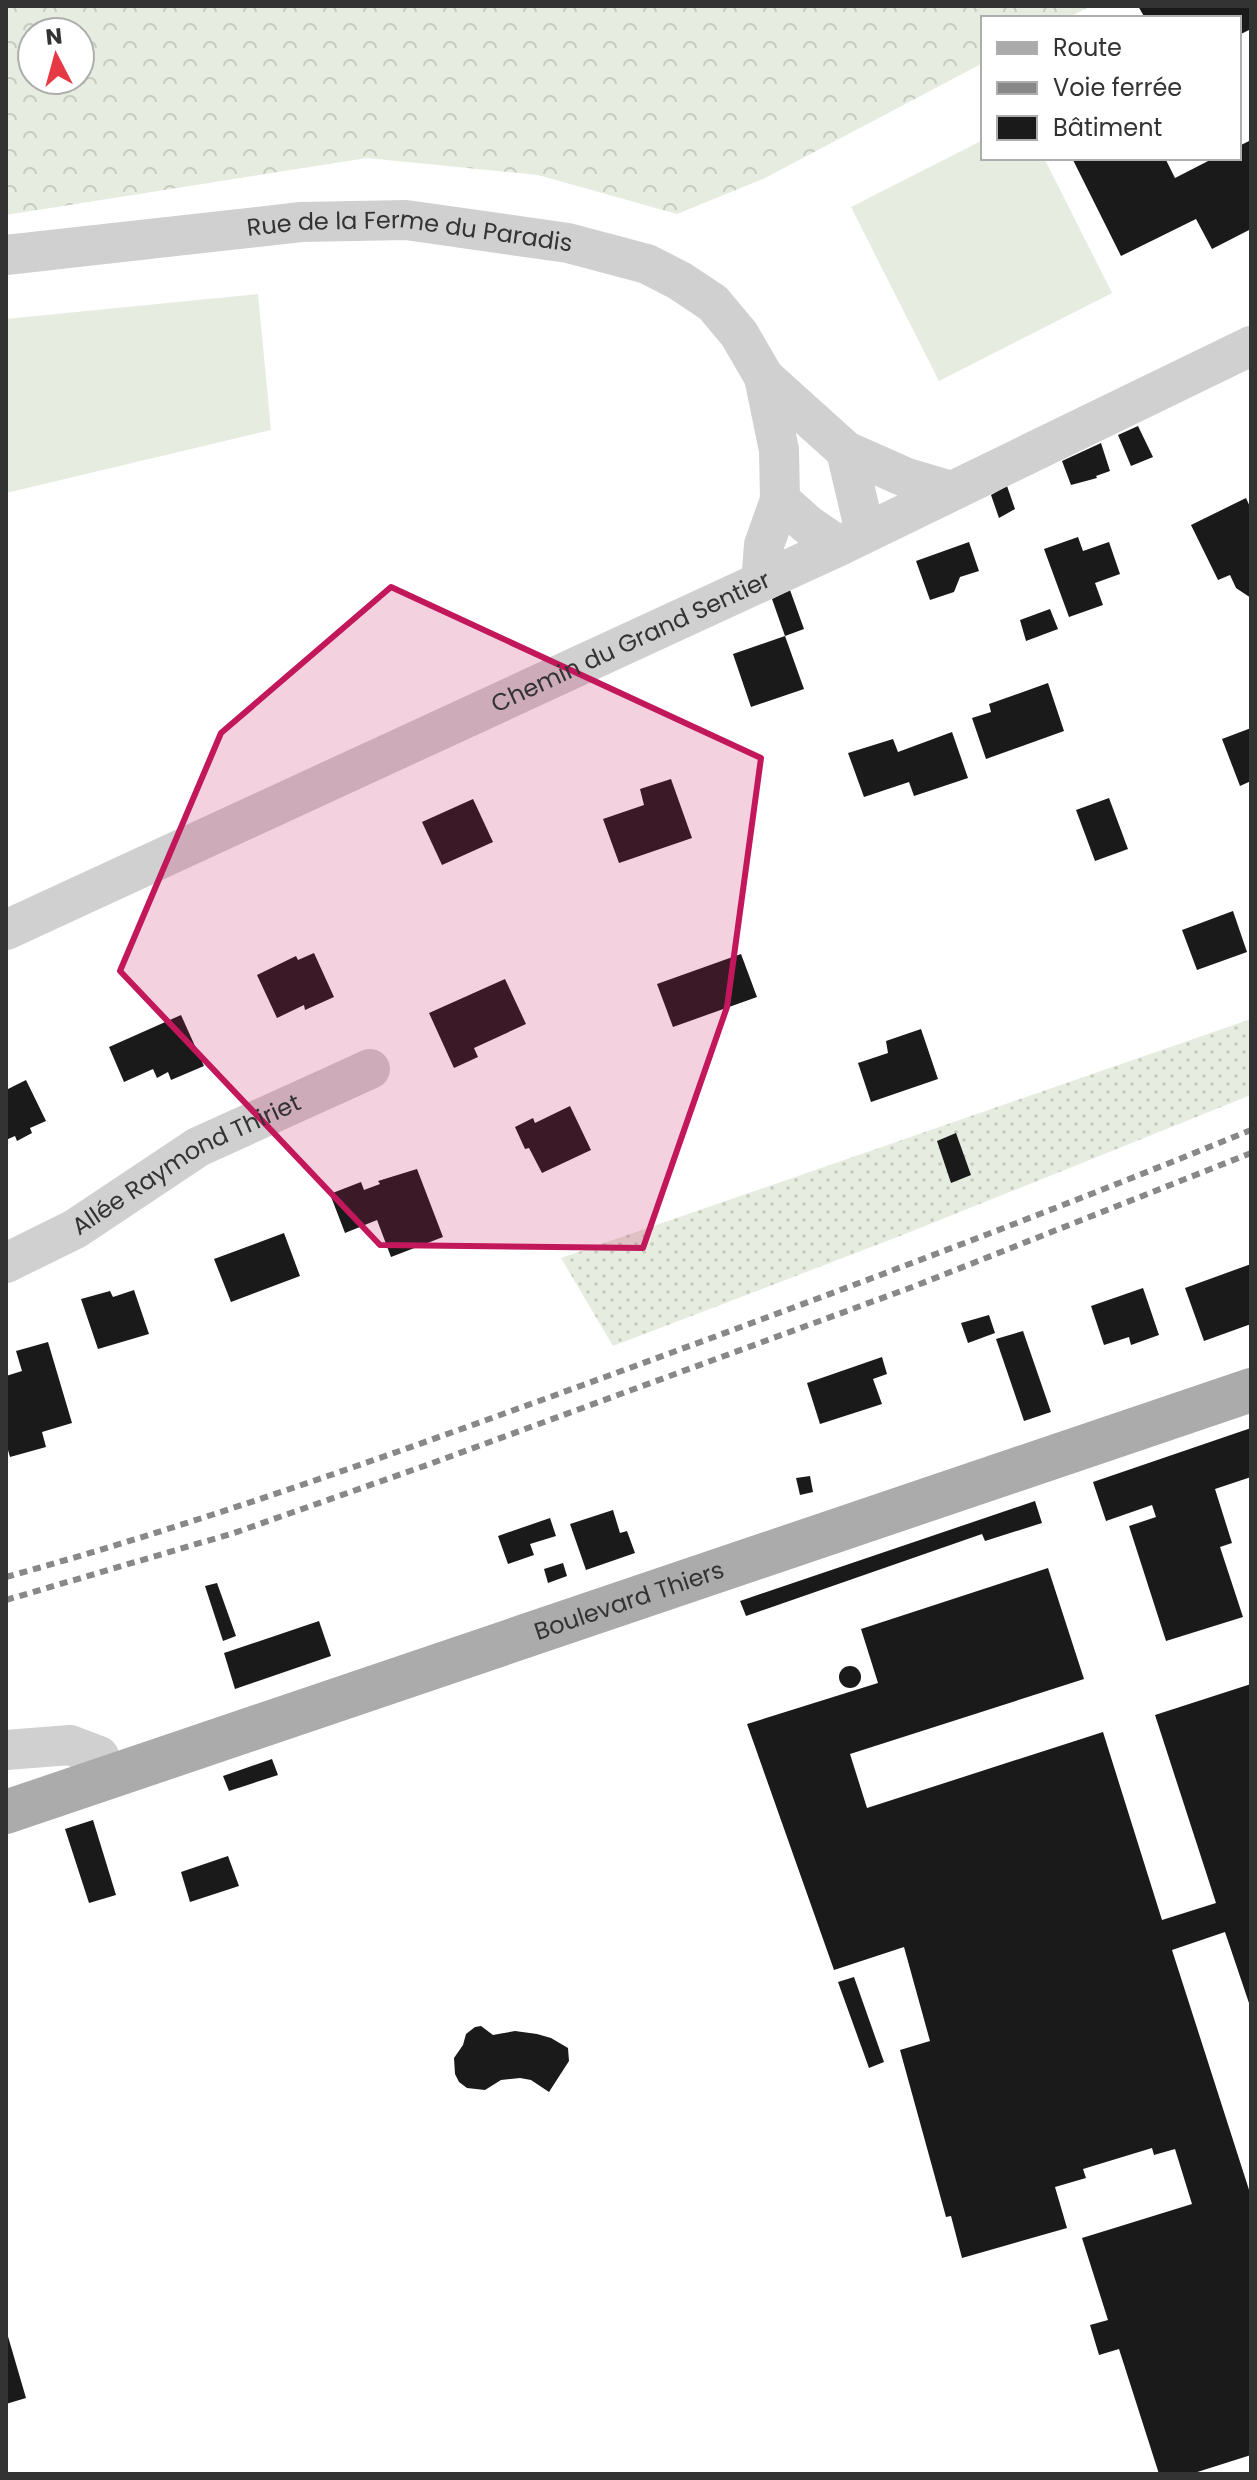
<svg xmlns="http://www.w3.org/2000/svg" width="1257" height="2480" font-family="Poppins,sans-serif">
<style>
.grass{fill:url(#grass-dots)}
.forest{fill:url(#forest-crowns);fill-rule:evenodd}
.garden{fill:#e6ecdf}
.building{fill:#1a1a1a}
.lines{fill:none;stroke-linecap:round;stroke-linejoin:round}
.street{stroke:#d0d0d0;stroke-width:40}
.primary{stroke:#ababab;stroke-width:44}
.rail{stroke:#888;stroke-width:6;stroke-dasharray:8 6;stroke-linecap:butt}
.marked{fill:#c2185b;fill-opacity:0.2;stroke:#c2185b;stroke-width:6;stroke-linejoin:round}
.labels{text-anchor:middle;stroke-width:8;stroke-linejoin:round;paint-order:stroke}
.street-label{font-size:24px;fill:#333;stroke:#fff}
</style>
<defs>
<pattern id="grass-dots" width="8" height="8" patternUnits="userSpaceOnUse" patternTransform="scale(2)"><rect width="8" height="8" fill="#e6ecdf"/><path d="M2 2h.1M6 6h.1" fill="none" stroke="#c6cbc0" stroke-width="1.8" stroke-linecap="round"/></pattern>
<pattern id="forest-crowns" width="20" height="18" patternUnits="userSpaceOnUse" patternTransform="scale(2)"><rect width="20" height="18" fill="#e6ecdf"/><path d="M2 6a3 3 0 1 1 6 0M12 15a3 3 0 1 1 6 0" fill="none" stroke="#c6cbc0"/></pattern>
</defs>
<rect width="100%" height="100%" fill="#fff"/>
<path class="grass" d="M 1251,1019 L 1251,1095 L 900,1236 L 613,1346 L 561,1258 Z"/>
<path class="forest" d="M 6,6 L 1090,6 L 1068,18 L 983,18 L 983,63 L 765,178 L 677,214 L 538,175 L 367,158 L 6,215 ZM 32,32 L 80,32 L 80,80 L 32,80 Z"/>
<g class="garden">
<path d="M 983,140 L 983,158 L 1044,158 L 1112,293 L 939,381 L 851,207 Z"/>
<path d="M 258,294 L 271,430 L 6,493 L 6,319 Z"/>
</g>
<g class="building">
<path d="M 1138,6 L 1251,6 L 1251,29 L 1239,35 L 1239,18 L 1145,18 Z"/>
<path d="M 1251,140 L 1251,229 L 1212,249 L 1196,219 L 1121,256 L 1072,158 L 1165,158 L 1175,178 L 1214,158 L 1239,158 L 1239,146 Z"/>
<path d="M 1138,426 L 1153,457 L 1131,466 L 1118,435 Z"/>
<path d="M 1101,443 L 1110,471 L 1096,476 L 1097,478 L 1071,485 L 1062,461 Z"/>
<path d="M 1007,486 L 1015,509 L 999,518 L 991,495 Z"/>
<path d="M 1246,498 L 1251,509 L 1251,598 L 1236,588 L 1230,575 L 1218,580 L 1191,525 Z"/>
<path d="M 1078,537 L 1083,551 L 1109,542 L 1120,574 L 1095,583 L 1103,605 L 1069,617 L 1044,549 Z"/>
<path d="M 969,542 L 979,571 L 960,577 L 954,592 L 930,600 L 916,561 Z"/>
<path d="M 790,590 L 804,629 L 785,636 L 772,599 Z"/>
<path d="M 1050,609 L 1058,629 L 1026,641 L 1020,620 Z"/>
<path d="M 785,636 L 804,689 L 751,707 L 733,654 Z"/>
<path d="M 1048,683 L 1064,731 L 986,759 L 972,718 L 991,712 L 989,704 Z"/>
<path d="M 1251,728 L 1251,781 L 1240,786 L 1222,739 Z"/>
<path d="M 952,732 L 968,778 L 914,796 L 909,782 L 864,797 L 848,753 L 893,739 L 898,752 Z"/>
<path d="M 671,779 L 692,838 L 619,863 L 603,819 L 644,805 L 640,789 Z"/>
<path d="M 1109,798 L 1128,849 L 1095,861 L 1076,810 Z"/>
<path d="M 473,799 L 493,842 L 442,865 L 422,822 Z"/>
<path d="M 1233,911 L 1247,952 L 1197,970 L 1182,930 Z"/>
<path d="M 314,953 L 334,997 L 305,1010 L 304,1005 L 277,1018 L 257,975 L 296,956 L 298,960 Z"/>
<path d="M 741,954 L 757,997 L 673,1027 L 657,984 Z"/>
<path d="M 505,979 L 526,1024 L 474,1048 L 478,1057 L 454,1068 L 429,1013 Z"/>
<path d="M 181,1015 L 204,1066 L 171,1080 L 168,1072 L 157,1078 L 153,1069 L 124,1082 L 109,1047 Z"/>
<path d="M 921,1029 L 938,1079 L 871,1102 L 858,1063 L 888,1053 L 886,1041 Z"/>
<path d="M 26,1080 L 46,1121 L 30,1128 L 32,1133 L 17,1141 L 15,1136 L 6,1140 L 6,1090 Z"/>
<path d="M 570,1106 L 591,1150 L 542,1173 L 529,1148 L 525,1149 L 515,1127 L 533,1118 L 535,1123 Z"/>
<path d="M 956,1133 L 971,1175 L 951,1183 L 937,1141 Z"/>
<path d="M 417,1169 L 443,1237 L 391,1257 L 377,1220 L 345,1233 L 330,1194 L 361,1182 L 364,1190 L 380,1184 L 378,1181 Z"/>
<path d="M 284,1233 L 300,1276 L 231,1302 L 214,1259 Z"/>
<path d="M 1251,1264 L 1251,1324 L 1204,1341 L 1185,1288 Z"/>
<path d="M 1143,1288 L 1159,1335 L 1131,1345 L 1129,1337 L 1104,1345 L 1091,1306 Z"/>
<path d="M 134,1290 L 149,1334 L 98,1349 L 81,1299 L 110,1291 L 113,1297 Z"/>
<path d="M 989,1315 L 995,1333 L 968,1343 L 961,1323 Z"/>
<path d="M 1023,1331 L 1051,1412 L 1024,1421 L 996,1339 Z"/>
<path d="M 48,1342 L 72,1423 L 42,1432 L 46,1447 L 10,1457 L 6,1443 L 6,1376 L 22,1371 L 16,1351 Z"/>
<path d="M 882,1357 L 887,1374 L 873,1379 L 882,1404 L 820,1424 L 807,1383 Z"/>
<path d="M 1251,1428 L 1251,1477 L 1215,1489 L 1232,1543 L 1220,1547 L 1243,1617 L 1166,1641 L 1129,1526 L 1156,1517 L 1152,1505 L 1106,1521 L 1093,1482 Z"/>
<path d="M 810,1476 L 813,1492 L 800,1495 L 796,1478 Z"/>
<path d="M 1035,1501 L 1042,1523 L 985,1541 L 982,1534 L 746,1616 L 740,1601 Z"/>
<path d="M 613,1510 L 620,1533 L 627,1531 L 635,1553 L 586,1570 L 570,1524 Z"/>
<path d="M 550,1518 L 556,1536 L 530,1544 L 534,1555 L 508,1564 L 498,1536 Z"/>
<path d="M 563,1563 L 567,1576 L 548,1583 L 544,1569 Z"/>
<path d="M 1048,1568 L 1084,1679 L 850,1754 L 867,1808 L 1103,1732 L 1162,1920 L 1216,1903 L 1155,1715 L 1251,1684 L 1251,2009 L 1225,1932 L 1172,1950 L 1251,2196 L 1251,2455 L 1191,2474 L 1159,2474 L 1119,2349 L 1099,2355 L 1090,2325 L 1108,2320 L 1082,2238 L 1192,2204 L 1175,2149 L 1154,2155 L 1152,2148 L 1083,2169 L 1086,2178 L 1055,2187 L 1067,2228 L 962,2258 L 951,2216 L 946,2217 L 900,2050 L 930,2041 L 904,1947 L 834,1970 L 747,1724 L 878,1683 L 861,1629 Z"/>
<path d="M 217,1583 L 236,1636 L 223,1641 L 205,1586 Z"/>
<path d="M 319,1621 L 331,1656 L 235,1689 L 224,1653 Z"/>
<circle cx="850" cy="1677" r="11"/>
<path d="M 272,1759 L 278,1775 L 229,1791 L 223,1776 Z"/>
<path d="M 93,1820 L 116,1895 L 89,1903 L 65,1829 Z"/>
<path d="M 228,1856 L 239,1886 L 190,1902 L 181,1872 Z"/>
<path d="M 854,1977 L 884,2062 L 869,2068 L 838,1982 Z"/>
<path d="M 481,2026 L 493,2035 L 515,2031 L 537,2034 L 551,2038 L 568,2048 L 569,2061 L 549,2092 L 531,2080 L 520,2078 L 501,2080 L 485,2090 L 467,2088 L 459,2082 L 455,2074 L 454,2058 L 463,2045 L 466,2034 L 475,2027 Z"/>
<path d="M 7,2333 L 26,2398 L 6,2404 L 6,2334 Z"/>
</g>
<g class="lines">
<g class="street">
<path id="s1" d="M 6,255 L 301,222 L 406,220 L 568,243 L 647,264 L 680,281 L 713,303 L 739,334 L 764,377 L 846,451 L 907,478 L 951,491"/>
<path d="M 846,451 L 865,532"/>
<path d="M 780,500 L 808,525 L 839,546"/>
<path d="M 761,582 L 764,545 L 780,500 L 779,450 L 764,377"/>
<path id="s2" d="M 6,930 L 839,546 L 1251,346"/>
<path id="s3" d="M 6,1263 L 75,1229 L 198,1147 L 370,1069"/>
<path d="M 6,1750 L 70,1745 L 99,1756 L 108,1777"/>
</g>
<path class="primary" id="s4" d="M 6,1812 L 1251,1390"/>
<g class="rail">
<path d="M 6,1577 C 209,1521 407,1449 605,1377 C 821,1298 1038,1217 1251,1130"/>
<path d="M 6,1600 L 234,1533 L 427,1465 L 915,1286 L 1251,1153"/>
</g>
</g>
<path class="marked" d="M 391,587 L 761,758 L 727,1007 L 643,1248 L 380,1245 L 120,971 L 221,733 Z"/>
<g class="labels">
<g class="street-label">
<text dy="8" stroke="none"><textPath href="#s1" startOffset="406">Rue de la Ferme du Paradis</textPath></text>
<text dy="8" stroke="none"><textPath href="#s2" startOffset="688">Chemin du Grand Sentier</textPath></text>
<text dy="8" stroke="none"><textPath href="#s3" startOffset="206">Allée Raymond Thiriet</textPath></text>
<text dy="8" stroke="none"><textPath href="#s4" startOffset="658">Boulevard Thiers</textPath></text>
</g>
</g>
<rect width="1257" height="2480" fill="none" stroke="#333333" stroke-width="16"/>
<rect x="981" y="16" width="260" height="144" fill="#ffffff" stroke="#adadad" stroke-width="2"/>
<rect x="997" y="42" width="40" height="12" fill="#ababab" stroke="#adadad" stroke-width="2"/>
<text x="1053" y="56" font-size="24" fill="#333333">Route</text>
<rect x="997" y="82" width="40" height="12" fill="#888888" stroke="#adadad" stroke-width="2"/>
<text x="1053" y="96" font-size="24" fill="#333333">Voie ferrée</text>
<rect x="997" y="116" width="40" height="24" fill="#1a1a1a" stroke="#adadad" stroke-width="2"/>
<text x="1053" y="136" font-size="24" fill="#333333">Bâtiment</text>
<g transform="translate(56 56) rotate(354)"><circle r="38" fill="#ffffff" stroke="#adadad" stroke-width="2"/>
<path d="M0-6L14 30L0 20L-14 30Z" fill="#e63946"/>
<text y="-12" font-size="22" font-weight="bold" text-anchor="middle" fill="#333333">N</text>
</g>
</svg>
